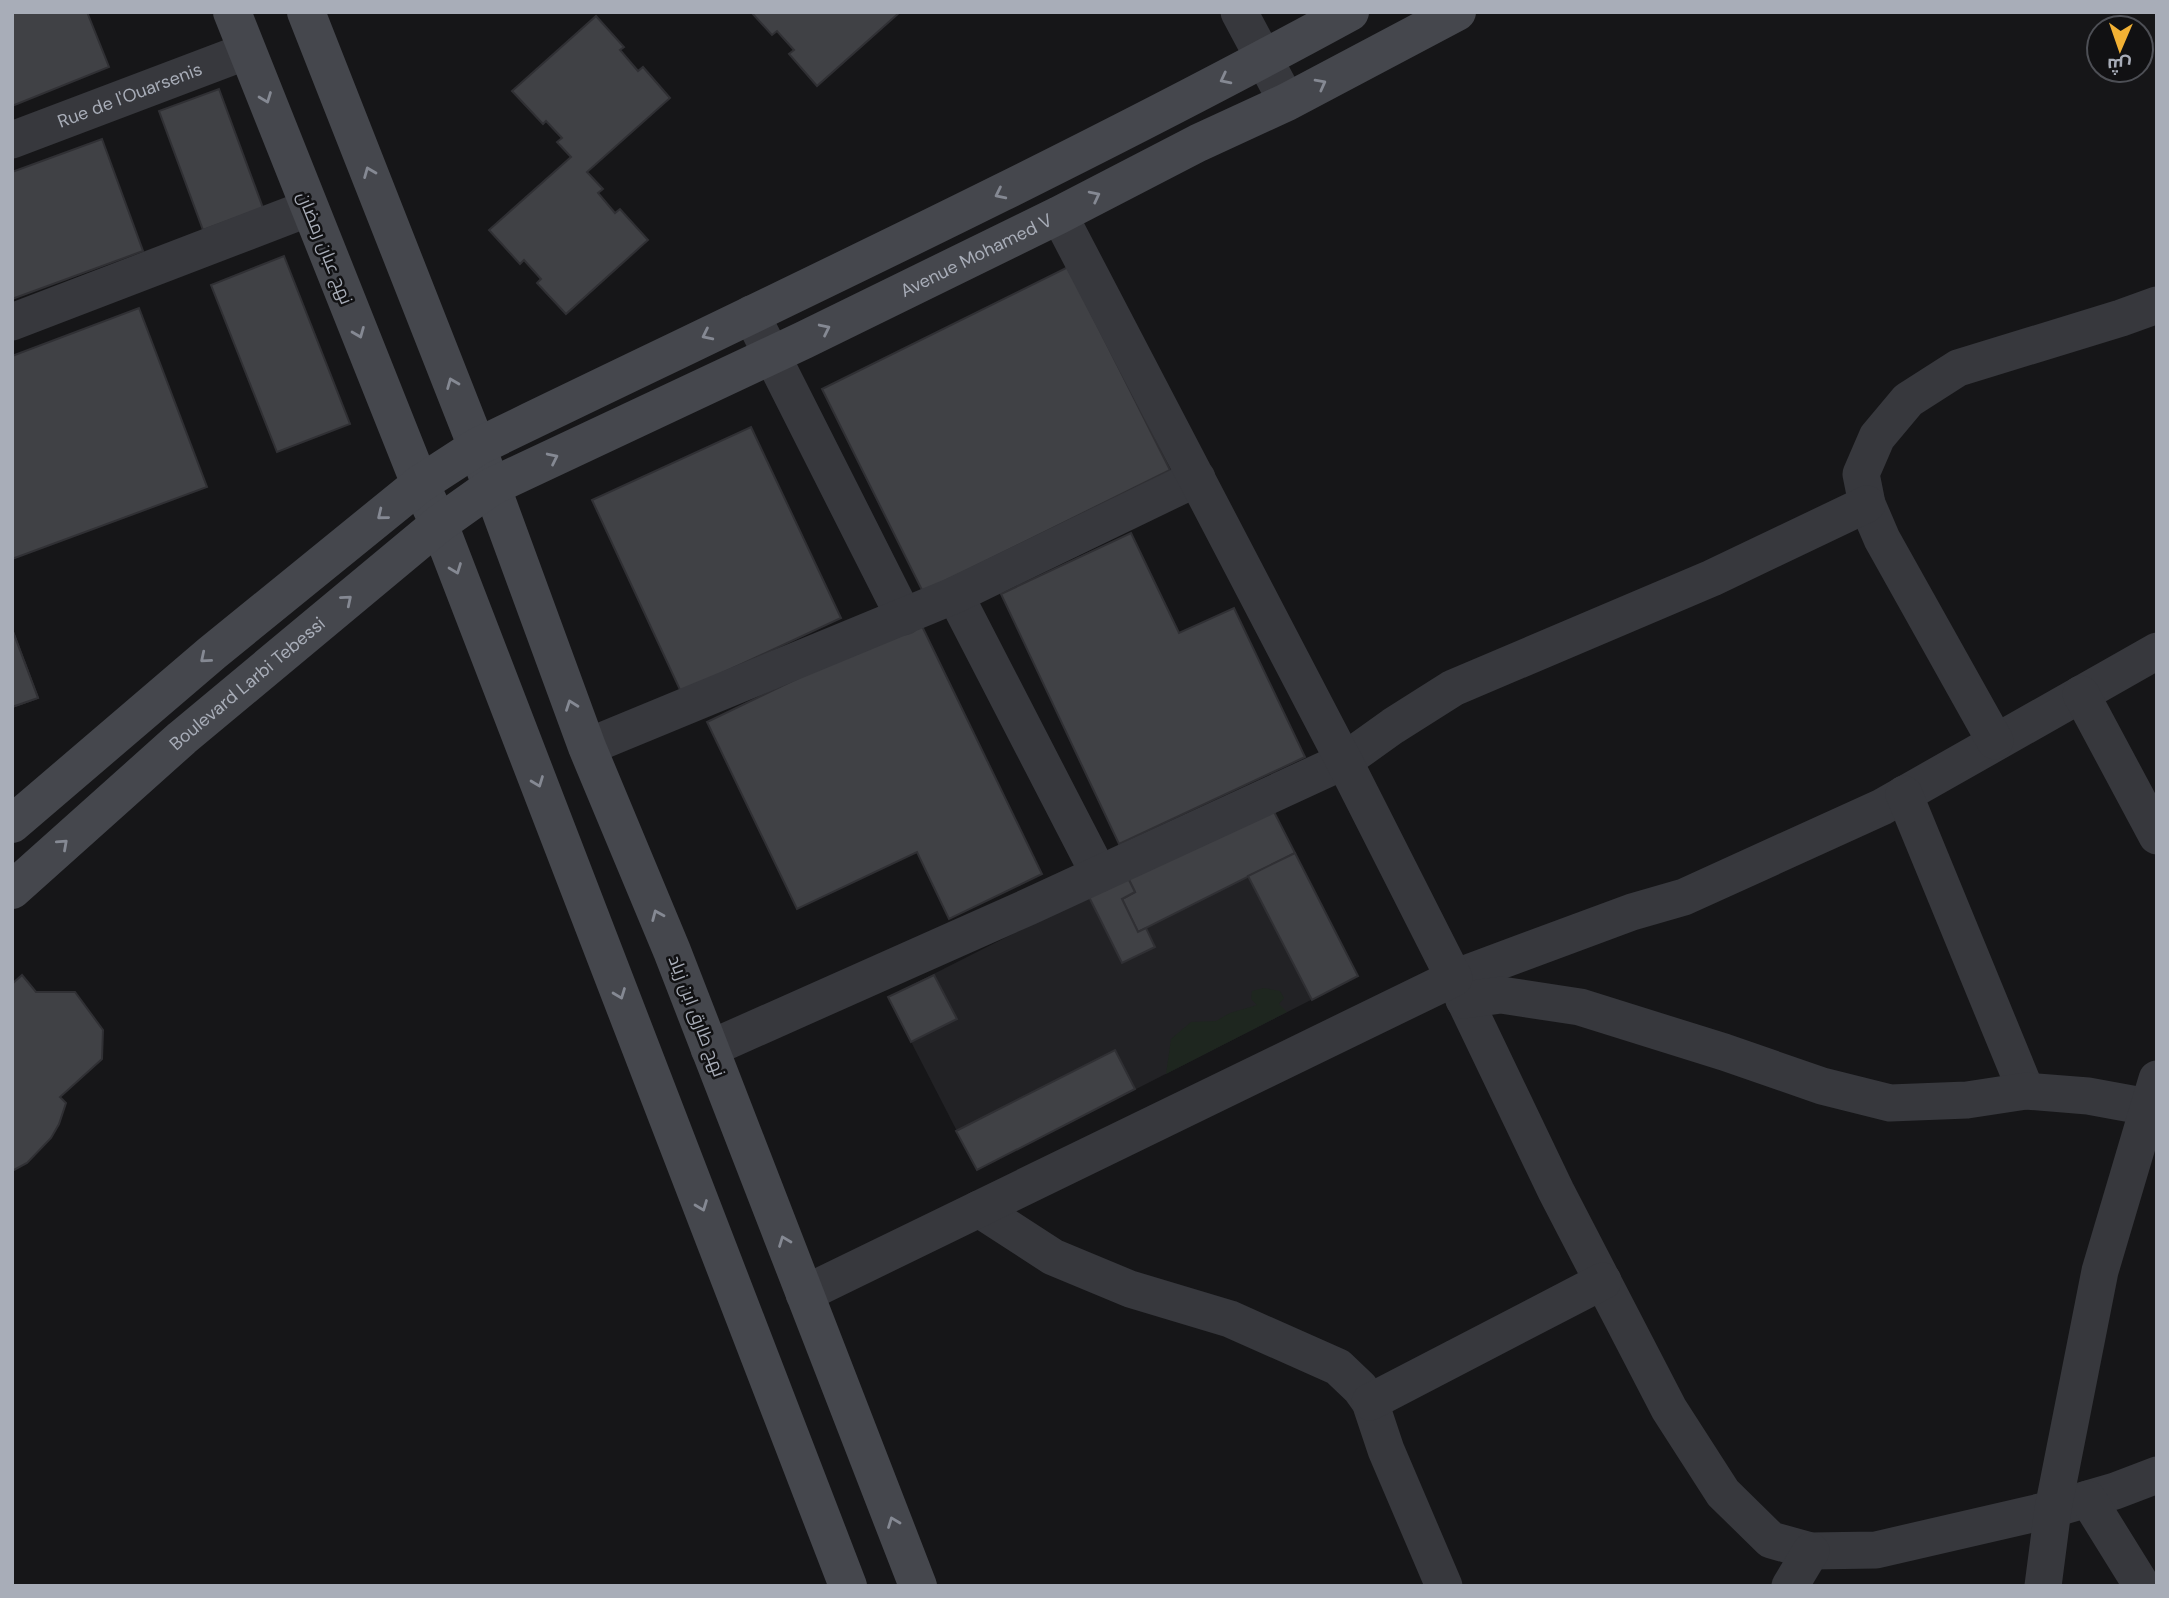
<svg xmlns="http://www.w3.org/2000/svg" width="2169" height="1598" font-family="'DM Sans',Cairo,sans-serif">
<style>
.built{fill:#222225}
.green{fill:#1e261f}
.building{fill:#404145;stroke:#303034;stroke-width:2}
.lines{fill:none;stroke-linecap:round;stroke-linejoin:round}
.street{stroke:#37383d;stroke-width:37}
.secondary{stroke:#45474d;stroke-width:38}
.oneway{stroke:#858993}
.labels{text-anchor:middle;stroke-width:5;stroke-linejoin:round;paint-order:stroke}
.street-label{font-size:18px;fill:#a8adb8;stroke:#111113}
</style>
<rect width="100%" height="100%" fill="#161618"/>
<path class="built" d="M 1270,804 L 1358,976 L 977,1170 L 888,997 Z"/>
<path class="green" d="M 1264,988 L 1280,991 L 1284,998 L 1279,1004 L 1287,1012 L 1166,1074 L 1171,1039 L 1191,1022 L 1216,1021 L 1230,1013 L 1257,1005 L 1251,999 L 1252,991 Z"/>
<g class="building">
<path d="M 12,12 L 87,12 L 109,67 L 12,106 Z"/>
<path d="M 751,12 L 900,12 L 817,86 L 789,54 L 794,50 L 777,31 L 772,35 Z"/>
<path d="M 596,16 L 624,47 L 620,50 L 638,71 L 643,67 L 670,98 L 587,172 L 603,189 L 598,193 L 615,213 L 620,209 L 648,240 L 566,314 L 537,283 L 541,279 L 524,260 L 520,264 L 489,230 L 571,157 L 557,142 L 562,138 L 546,121 L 543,124 L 512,91 Z"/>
<path d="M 219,89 L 263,208 L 203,230 L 159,111 Z"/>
<path d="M 102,139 L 143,251 L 12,299 L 12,172 Z"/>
<path d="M 284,256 L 350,424 L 277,452 L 211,285 Z"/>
<path d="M 1068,267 L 1170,470 L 923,592 L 822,389 Z"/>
<path d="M 139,308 L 207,487 L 12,559 L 12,356 Z"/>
<path d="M 751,427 L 841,618 L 681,692 L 592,500 Z"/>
<path d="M 1131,533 L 1179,633 L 1234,608 L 1305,757 L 1119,844 L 1001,594 Z"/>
<path d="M 919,620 L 1042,874 L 949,919 L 917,852 L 797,909 L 707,722 Z"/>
<path d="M 12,629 L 38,698 L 12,707 Z"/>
<path d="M 12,629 L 38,698 L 12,707 Z"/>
<path d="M 1270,804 L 1295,853 L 1138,932 L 1122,899 L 1135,892 L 1127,876 Z"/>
<path d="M 1295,853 L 1358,976 L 1312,1000 L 1248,876 Z"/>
<path d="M 1127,876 L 1135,892 L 1122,899 L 1138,932 L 1146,928 L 1155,947 L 1122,963 L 1088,895 Z"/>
<path d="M 22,975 L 36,992 L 75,992 L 103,1030 L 102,1059 L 60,1097 L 66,1103 L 59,1124 L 51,1138 L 27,1163 L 12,1171 L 12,984 Z"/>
<path d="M 934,975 L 957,1019 L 911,1042 L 888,997 Z"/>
<path d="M 1115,1050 L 1135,1089 L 977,1170 L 956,1131 Z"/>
</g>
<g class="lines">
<g class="street">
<path d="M 1239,12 L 1287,102"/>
<path id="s1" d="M 12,140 L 247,51"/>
<path d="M 751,314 L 904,617"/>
<path d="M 12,322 L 309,208"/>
<path d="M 955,595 L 1099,874"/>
<path d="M 2157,651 L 1882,807 L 1684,897 L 1632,912 L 1454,978 L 1556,1191 L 1669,1409 L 1723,1493 L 1771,1540 L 1811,1551 L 1876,1550 L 2053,1509 L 2115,1491 L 2157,1475"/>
<path d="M 2081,694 L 2157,836"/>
<path d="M 1995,741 L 1882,539 L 1867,504 L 1861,474 L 1877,437 L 1908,400 L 1958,368 L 2121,318 L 2157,305"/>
<path d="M 587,747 L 955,595 L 1197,478"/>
<path d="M 1904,794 L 2026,1091"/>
<path d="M 1464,1000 L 1501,995 L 1580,1007 L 1724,1052 L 1822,1086 L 1890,1103 L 1967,1100 L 2026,1091 L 2088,1096 L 2148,1107"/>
<path d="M 709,1049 L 1028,907 L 1344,761 L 1393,726 L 1453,688 L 1712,578 L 1867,504"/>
<path d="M 979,1209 L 1053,1257 L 1130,1289 L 1230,1319 L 1338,1367 L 1360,1388 L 1370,1402 L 1386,1450 L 1444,1586"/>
<path d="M 804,1294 L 1454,978 L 1344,761 L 1059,215"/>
<path d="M 1370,1402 L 1603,1281"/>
<path d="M 2088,1499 L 2142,1586"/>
<path d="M 1790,1586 L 1811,1551"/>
<path d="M 2043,1586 L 2053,1509 L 2100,1271 L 2157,1079"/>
</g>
<g class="secondary">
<path d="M 232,12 L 420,484 L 439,524 L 848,1586"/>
<path d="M 306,12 L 477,447 L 587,747 L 672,951 L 918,1586"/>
<path d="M 12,824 L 212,653 L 420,484 L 477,447 C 770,305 1064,168 1350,12"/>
<path id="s2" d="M 12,890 L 182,738 L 439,524 L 491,487 L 804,340 L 1059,215 L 1198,143 L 1287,102 L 1457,12"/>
</g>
</g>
<defs><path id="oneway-chevron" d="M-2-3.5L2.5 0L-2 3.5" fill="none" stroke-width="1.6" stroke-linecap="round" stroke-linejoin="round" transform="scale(1.75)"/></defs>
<g class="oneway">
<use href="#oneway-chevron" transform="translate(1225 79) rotate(153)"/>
<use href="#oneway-chevron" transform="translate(1321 84) rotate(-28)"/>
<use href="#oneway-chevron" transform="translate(266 98) rotate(69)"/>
<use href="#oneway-chevron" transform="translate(369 172) rotate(-112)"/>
<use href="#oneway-chevron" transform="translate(1000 194) rotate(154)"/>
<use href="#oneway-chevron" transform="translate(1095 196) rotate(-27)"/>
<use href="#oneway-chevron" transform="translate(825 329) rotate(-26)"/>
<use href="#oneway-chevron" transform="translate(359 333) rotate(68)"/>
<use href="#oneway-chevron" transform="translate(707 335) rotate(154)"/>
<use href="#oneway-chevron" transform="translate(452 383) rotate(-112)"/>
<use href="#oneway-chevron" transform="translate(553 458) rotate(-26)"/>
<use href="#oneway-chevron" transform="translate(382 515) rotate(141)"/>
<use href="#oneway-chevron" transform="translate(456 569) rotate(69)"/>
<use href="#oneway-chevron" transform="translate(347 600) rotate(-40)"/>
<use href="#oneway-chevron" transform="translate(205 658) rotate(140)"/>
<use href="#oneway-chevron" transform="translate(571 705) rotate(-110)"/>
<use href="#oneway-chevron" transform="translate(538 782) rotate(69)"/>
<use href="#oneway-chevron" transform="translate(63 844) rotate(-42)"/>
<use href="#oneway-chevron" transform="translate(657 915) rotate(-113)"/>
<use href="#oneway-chevron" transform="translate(620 994) rotate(69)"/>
<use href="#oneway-chevron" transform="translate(702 1206) rotate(69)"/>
<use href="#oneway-chevron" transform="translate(784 1241) rotate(-111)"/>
<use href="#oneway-chevron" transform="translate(893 1522) rotate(-111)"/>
</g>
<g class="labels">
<g class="street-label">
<text dy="6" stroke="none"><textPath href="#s1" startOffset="126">Rue de l'Ouarsenis</textPath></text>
<text transform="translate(325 248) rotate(68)" y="6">نهج عبان رمضان</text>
<text dy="6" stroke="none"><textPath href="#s2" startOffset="1164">Avenue Mohamed V</textPath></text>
<text dy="6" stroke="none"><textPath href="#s2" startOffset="313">Boulevard Larbi Tebessi</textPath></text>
<text transform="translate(697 1016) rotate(69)" y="6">نهج طارق ابن زياد</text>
</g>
</g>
<rect width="2169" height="1598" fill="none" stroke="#a8adb8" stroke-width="28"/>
<g transform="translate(2120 49) rotate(182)"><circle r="33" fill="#111113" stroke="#4d4f55" stroke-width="2"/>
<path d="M0-5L12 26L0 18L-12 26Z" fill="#f2b134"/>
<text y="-10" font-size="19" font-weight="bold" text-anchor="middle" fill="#a8adb8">ش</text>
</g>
</svg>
